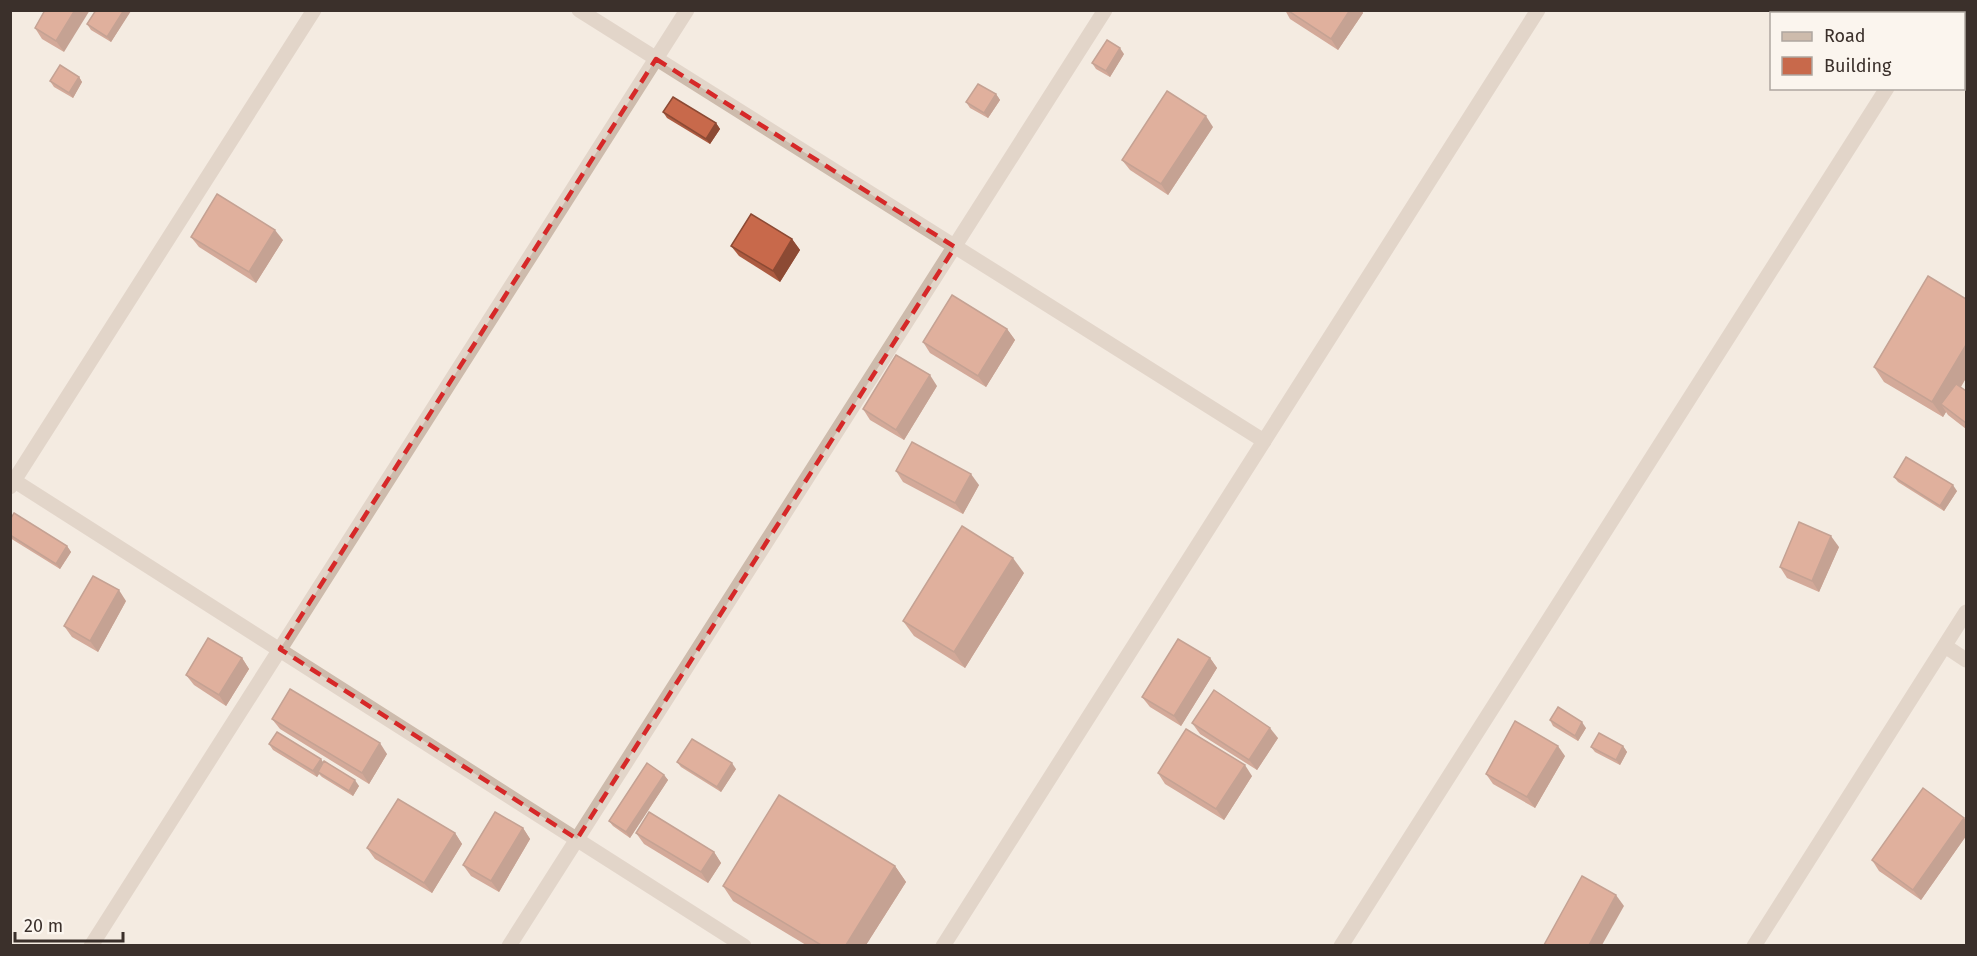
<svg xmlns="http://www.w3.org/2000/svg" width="1977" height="956" font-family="'Fira Sans',sans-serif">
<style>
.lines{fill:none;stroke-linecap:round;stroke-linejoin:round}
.minor{stroke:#cdbbac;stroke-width:15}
.wall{fill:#ac5a40}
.shaded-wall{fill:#8c4a34}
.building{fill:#c8694b;stroke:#8c4a34;stroke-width:1.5}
.marked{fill:none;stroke:#d62828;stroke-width:4.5;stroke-dasharray:12 8;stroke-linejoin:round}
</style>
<rect width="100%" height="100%" fill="#f4ebe1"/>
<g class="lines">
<g class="minor">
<path d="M 579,10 L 1264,441"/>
<path d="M 1935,14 L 1937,10"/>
<path d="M 10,478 L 744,946"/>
<path d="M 10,487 L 314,10"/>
<path d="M 1945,646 L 1966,660"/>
<path d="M 91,946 L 687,10"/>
<path d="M 509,946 L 1105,10"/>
<path d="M 943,946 L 1538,10"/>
<path d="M 1341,946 L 1887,88"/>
<path d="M 1754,946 L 1966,612"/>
</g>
</g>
<g class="wall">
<path d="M 45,10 L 64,52 L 42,39 L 35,28 Z"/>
<path d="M 96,10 L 131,10 L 111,42 L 91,30 L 87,24 Z"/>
<path d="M 1285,10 L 1361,10 L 1363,13 L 1338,50 L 1290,19 Z"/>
<path d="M 1124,54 L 1110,77 L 1096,69 L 1092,63 Z"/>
<path d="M 79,77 L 82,82 L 73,98 L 54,87 L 50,81 Z"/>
<path d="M 996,94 L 1000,100 L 988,118 L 970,108 L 966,102 Z"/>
<path d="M 663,112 L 716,123 L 720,129 L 710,144 L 667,118 Z"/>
<path d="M 1213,127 L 1168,195 L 1130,170 L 1122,160 Z"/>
<path d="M 191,237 L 283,240 L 256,283 L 199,247 Z"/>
<path d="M 792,239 L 800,250 L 780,282 L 739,256 L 731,246 Z"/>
<path d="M 1966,299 L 1966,378 L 1961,387 L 1966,391 L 1966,429 L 1948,415 L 1946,412 L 1943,417 L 1884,382 L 1874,367 Z"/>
<path d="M 1007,329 L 1015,340 L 986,387 L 930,353 L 923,342 Z"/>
<path d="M 937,386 L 904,440 L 870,420 L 863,409 Z"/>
<path d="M 896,471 L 979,485 L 963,514 L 903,482 Z"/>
<path d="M 1894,477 L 1957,491 L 1944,511 L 1898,482 Z"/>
<path d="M 10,520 L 67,546 L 71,552 L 60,569 L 10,538 Z"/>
<path d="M 1839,547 L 1819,592 L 1787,578 L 1780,567 Z"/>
<path d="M 1024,573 L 965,668 L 914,636 L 903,621 Z"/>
<path d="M 126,601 L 98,652 L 72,637 L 64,626 Z"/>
<path d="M 242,658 L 249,669 L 226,706 L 194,685 L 186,675 Z"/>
<path d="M 1210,658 L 1217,668 L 1181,726 L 1150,707 L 1142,697 Z"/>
<path d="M 272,719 L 387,754 L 369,784 L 280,729 Z"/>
<path d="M 1550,720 L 1586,728 L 1578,741 L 1553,726 Z"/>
<path d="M 1192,723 L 1278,738 L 1257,770 L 1200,734 Z"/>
<path d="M 269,744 L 321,759 L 323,763 L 359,786 L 353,796 L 322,777 L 319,774 L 317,777 L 273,750 Z"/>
<path d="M 1623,746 L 1627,752 L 1620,765 L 1595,752 L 1591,747 Z"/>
<path d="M 1565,756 L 1535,808 L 1493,784 L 1486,774 Z"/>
<path d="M 677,762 L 736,769 L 721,792 L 681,767 Z"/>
<path d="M 1158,773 L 1252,776 L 1224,820 L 1165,784 Z"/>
<path d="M 664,775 L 668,780 L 630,838 L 613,826 L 609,821 Z"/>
<path d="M 1964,818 L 1966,821 L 1966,836 L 1921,900 L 1879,871 L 1872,860 Z"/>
<path d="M 523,828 L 530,839 L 499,892 L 471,876 L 463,865 Z"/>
<path d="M 455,833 L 462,844 L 432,893 L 375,859 L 367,848 Z"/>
<path d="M 636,833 L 714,852 L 721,863 L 708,883 L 644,844 Z"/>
<path d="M 895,866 L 906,882 L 866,945 L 806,945 L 733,901 L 723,886 Z"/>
</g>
<g class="shaded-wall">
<path d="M 75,10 L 90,10 L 64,52 L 56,41 Z"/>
<path d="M 124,10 L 131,11 L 111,42 L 107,37 Z"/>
<path d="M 1350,10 L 1361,10 L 1363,13 L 1338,50 L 1331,39 Z"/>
<path d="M 1120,48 L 1124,54 L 1110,77 L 1106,71 Z"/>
<path d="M 79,77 L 82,82 L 73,98 L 69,93 Z"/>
<path d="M 996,94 L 1000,100 L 988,118 L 984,113 Z"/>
<path d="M 1206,116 L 1213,127 L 1168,195 L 1161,184 Z"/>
<path d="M 716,123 L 720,129 L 710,144 L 706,139 Z"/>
<path d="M 275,230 L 283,240 L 256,283 L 249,272 Z"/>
<path d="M 792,239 L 800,250 L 780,282 L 773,271 Z"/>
<path d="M 1007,329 L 1015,340 L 986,387 L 978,376 Z"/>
<path d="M 1966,345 L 1966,378 L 1947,409 L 1941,404 L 1946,412 L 1943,417 L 1932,402 Z"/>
<path d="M 930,375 L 937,386 L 904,440 L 896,430 Z"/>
<path d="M 971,474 L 979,485 L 963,514 L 955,503 Z"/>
<path d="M 1953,485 L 1957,491 L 1944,511 L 1940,506 Z"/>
<path d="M 1831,536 L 1839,547 L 1819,592 L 1812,581 Z"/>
<path d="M 67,546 L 71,552 L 60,569 L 56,564 Z"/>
<path d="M 1013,558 L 1024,573 L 965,668 L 954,652 Z"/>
<path d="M 119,590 L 126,601 L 98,652 L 90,641 Z"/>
<path d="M 242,658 L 249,669 L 226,706 L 219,695 Z"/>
<path d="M 1210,658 L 1217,668 L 1181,726 L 1174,716 Z"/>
<path d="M 1582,722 L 1586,728 L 1578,741 L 1575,736 Z"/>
<path d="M 1270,728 L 1278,738 L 1257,770 L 1249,760 Z"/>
<path d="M 380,743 L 387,754 L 369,784 L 362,773 Z"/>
<path d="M 1558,746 L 1565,756 L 1535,808 L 1527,797 Z"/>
<path d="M 1623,746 L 1627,752 L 1620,765 L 1616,760 Z"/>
<path d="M 321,759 L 325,765 L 318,772 L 319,774 L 317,777 L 313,771 Z"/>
<path d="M 732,763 L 736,769 L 721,792 L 717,787 Z"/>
<path d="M 1245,765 L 1252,776 L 1224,820 L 1216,809 Z"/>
<path d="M 664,775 L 668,780 L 630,838 L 626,832 Z"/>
<path d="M 355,780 L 359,786 L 353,796 L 349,791 Z"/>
<path d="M 1964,818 L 1966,821 L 1966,836 L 1921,900 L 1913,890 Z"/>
<path d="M 523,828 L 530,839 L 499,892 L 491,881 Z"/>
<path d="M 455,833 L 462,844 L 432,893 L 424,883 Z"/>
<path d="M 714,852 L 721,863 L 708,883 L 701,872 Z"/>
<path d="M 895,866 L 906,882 L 866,945 L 846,945 Z"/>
<path d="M 1616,895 L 1624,906 L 1602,945 L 1589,945 Z"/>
</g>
<g class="building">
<path d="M 45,10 L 75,10 L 56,41 L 35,28 Z"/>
<path d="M 96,10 L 124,10 L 107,37 L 87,24 Z"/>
<path d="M 1287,10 L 1350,10 L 1331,39 Z"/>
<path d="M 1107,40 L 1120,48 L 1106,71 L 1092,63 Z"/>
<path d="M 60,65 L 79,77 L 69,93 L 50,81 Z"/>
<path d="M 978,84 L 996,94 L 984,113 L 966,102 Z"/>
<path d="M 1167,91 L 1206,116 L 1161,184 L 1122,160 Z"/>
<path d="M 673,97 L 716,123 L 706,139 L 663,112 Z"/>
<path d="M 217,194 L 275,230 L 249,272 L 191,237 Z"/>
<path d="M 751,214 L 792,239 L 773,271 L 731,246 Z"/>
<path d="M 1928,276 L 1966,299 L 1966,345 L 1932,402 L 1874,367 Z"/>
<path d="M 952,295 L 1007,329 L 978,376 L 923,342 Z"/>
<path d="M 896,355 L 930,375 L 896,430 L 863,409 Z"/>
<path d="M 1956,384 L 1966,391 L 1966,423 L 1941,404 Z"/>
<path d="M 912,442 L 971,474 L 955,503 L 896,471 Z"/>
<path d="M 1906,457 L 1953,485 L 1940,506 L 1894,477 Z"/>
<path d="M 14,513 L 67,546 L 56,564 L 10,535 L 10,520 Z"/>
<path d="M 1799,522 L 1831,536 L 1812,581 L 1780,567 Z"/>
<path d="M 962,526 L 1013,558 L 954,652 L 903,621 Z"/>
<path d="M 93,576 L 119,590 L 90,641 L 64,626 Z"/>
<path d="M 208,638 L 242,658 L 219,695 L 186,675 Z"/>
<path d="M 1178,639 L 1210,658 L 1174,716 L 1142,697 Z"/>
<path d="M 290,689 L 380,743 L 362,773 L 272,719 Z"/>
<path d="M 1214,690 L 1270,728 L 1249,760 L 1192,723 Z"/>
<path d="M 1558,707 L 1582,722 L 1575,736 L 1550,720 Z"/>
<path d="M 1515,721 L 1558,746 L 1527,797 L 1486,774 Z"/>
<path d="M 1186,729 L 1245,765 L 1216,809 L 1158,773 Z"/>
<path d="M 277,732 L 321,759 L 313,771 L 269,744 Z"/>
<path d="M 1599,733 L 1623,746 L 1616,760 L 1591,747 Z"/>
<path d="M 692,739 L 732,763 L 717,787 L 677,762 Z"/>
<path d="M 324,761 L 355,780 L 349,791 L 318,772 Z"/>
<path d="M 647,763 L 664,775 L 626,832 L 609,821 Z"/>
<path d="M 1923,788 L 1964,818 L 1913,890 L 1872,860 Z"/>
<path d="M 779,795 L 895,866 L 846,945 L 821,945 L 723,886 Z"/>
<path d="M 398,799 L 455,833 L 424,883 L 367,848 Z"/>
<path d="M 495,812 L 523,828 L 491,881 L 463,865 Z"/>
<path d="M 649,812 L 714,852 L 701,872 L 636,833 Z"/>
<path d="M 1582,876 L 1616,895 L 1589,945 L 1544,945 Z"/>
</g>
<path d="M0 0H1977V956H0ZM 656,59 L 955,247 L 577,839 L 280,649 Z" fill="#f4ebe1" fill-opacity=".55" fill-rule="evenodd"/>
<path class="marked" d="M 656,59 L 955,247 L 577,839 L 280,649 Z"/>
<rect width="1977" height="956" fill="none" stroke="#3b302b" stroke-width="24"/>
<rect x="1770" y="12" width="195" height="78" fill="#fbf5ee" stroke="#aea6a0" stroke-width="1.5"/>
<rect x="1782" y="32" width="30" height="9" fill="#cdbbac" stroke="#aea6a0" stroke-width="1.5"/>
<text x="1824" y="42" font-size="18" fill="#3b302b">Road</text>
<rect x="1782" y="57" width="30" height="18" fill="#c8694b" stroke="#aea6a0" stroke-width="1.5"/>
<text x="1824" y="72" font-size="18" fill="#3b302b">Building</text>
<path d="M15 932v9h108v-9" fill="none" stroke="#3b302b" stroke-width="3"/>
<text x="24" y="932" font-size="18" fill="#3b302b" stroke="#fbf5ee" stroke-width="4.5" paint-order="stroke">20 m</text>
</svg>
